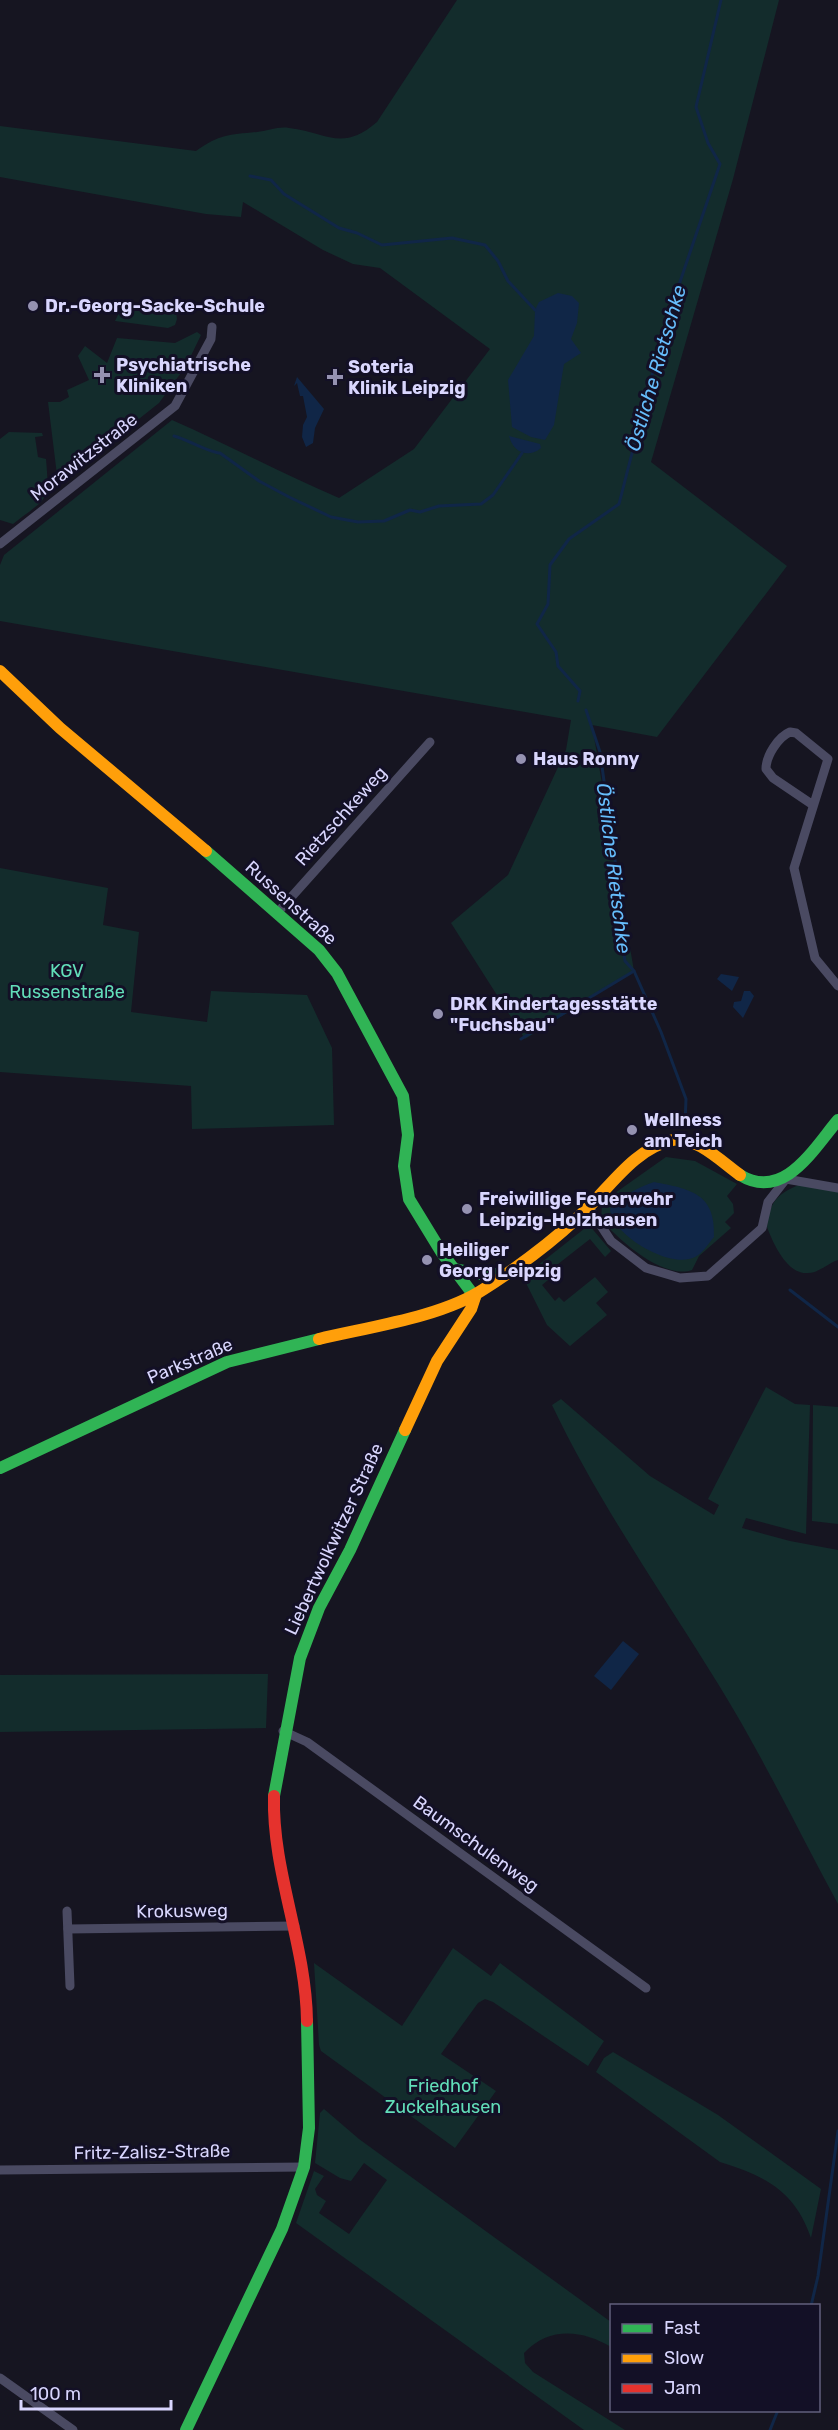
<svg xmlns="http://www.w3.org/2000/svg" width="838" height="2430" font-family="Rubik,sans-serif">
<style>
.green{fill:#132c2c}
.water{fill:#102647}
.lines{fill:none;stroke-linecap:round;stroke-linejoin:round}
.stream{stroke:#102647;stroke-width:3}
.street{stroke:#4a4a62;stroke-width:9}
.fast{stroke:#30b455;stroke-width:12}
.slow{stroke:#ff9f0a;stroke-width:12}
.jam{stroke:#e5322d;stroke-width:12}
.poi-dot{fill:#9592b1;stroke:#131026;stroke-width:2}
.labels{text-anchor:middle;stroke-width:6;stroke-linejoin:round;paint-order:stroke}
.poi-label{font-size:18px;font-weight:bold;fill:#d9d6fe;stroke:#131026;text-anchor:start}
.street-label{font-size:18px;fill:#d9d6fe;stroke:#131026}
.park-label{font-size:18px;fill:#62deb9;stroke:#131026}
.water-label{font-size:20px;font-style:italic;fill:#66bdfc;stroke:#131026}
</style>
<rect width="100%" height="100%" fill="#161521"/>
<g class="green">
<path d="M 457,0 L 779,0 L 733,179 L 651,462 L 787,566 L 657,737 L 592,725 L 634,971 L 525,1039 L 451,923 L 508,875 L 566,750 L 571,720 L 0,621 L 0,565 L 4,555 L 172,420 C 229,445 283,474 339,498 L 414,449 L 490,349 L 380,268 L 353,264 L 323,250 L 243,202 L 241,217 L 206,214 L 0,177 L 0,126 L 196,151 C 220,134 229,135 257,132 C 267,131 279,126 289,128 C 328,133 342,152 377,122 Z"/>
<path d="M 116,307 L 170,309 L 176,312 L 177,319 L 175,325 L 168,328 L 115,321 L 118,315 Z"/>
<path d="M 197,332 L 201,335 L 186,366 L 159,403 L 87,460 L 67,480 L 61,481 L 57,475 L 48,402 L 60,402 L 69,397 L 67,390 L 89,380 L 78,356 L 85,346 L 107,363 L 117,338 L 175,343 Z"/>
<path d="M 9,432 L 42,433 L 43,436 L 35,437 L 38,457 L 46,459 C 50,504 47,497 13,524 L 0,520 L 0,439 Z"/>
<path d="M 0,868 L 108,888 L 103,925 L 139,932 L 131,1012 L 207,1022 L 211,991 L 307,995 L 332,1048 L 334,1125 L 192,1129 L 191,1086 L 0,1072 Z"/>
<path d="M 666,1157 L 695,1161 L 737,1184 L 727,1196 L 733,1204 L 734,1213 L 725,1222 L 731,1228 L 699,1256 L 692,1270 C 664,1280 618,1240 601,1219 L 602,1205 L 608,1198 Z"/>
<path d="M 801,1184 L 838,1192 L 838,1260 C 828,1263 819,1273 808,1273 C 787,1275 773,1243 767,1227 C 769,1202 778,1193 801,1184 Z"/>
<path d="M 589,1225 L 611,1251 L 605,1257 L 590,1239 L 544,1275 L 548,1280 L 542,1285 L 555,1301 L 559,1297 L 564,1302 L 595,1277 L 608,1292 L 596,1303 L 607,1315 L 570,1346 L 547,1325 L 523,1277 Z"/>
<path d="M 766,1387 L 795,1404 L 810,1405 L 806,1534 L 746,1518 L 742,1528 L 790,1541 L 838,1550 L 838,1904 C 799,1832 763,1757 720,1687 C 663,1594 599,1504 552,1405 L 561,1399 L 650,1476 L 714,1515 L 719,1505 L 708,1499 Z"/>
<path d="M 813,1405 L 838,1407 L 838,1524 L 812,1521 Z"/>
<path d="M 268,1674 L 266,1728 L 0,1732 L 0,1675 Z"/>
<path d="M 453,1948 L 491,1976 L 500,1963 L 604,2041 L 588,2066 L 493,2002 L 485,1999 L 478,2003 L 441,2054 L 496,2091 L 455,2148 L 321,2051 L 319,2045 L 314,1963 L 402,2026 Z"/>
<path d="M 613,2052 L 718,2115 L 821,2189 L 811,2238 C 795,2191 765,2176 720,2162 L 596,2072 L 604,2058 Z"/>
<path d="M 324,2109 L 359,2139 L 611,2322 L 611,2347 C 583,2330 549,2326 524,2353 L 525,2363 L 533,2372 L 625,2430 L 584,2430 L 296,2223 L 314,2171 L 324,2176 L 315,2189 L 317,2195 L 326,2201 L 319,2213 L 349,2234 L 387,2180 L 364,2163 L 351,2181 L 340,2178 L 315,2163 L 320,2113 Z"/>
</g>
<g class="water">
<path d="M 558,293 L 572,296 L 579,303 L 577,323 L 571,339 L 581,353 L 564,364 L 554,425 L 545,440 L 531,437 L 512,427 L 508,380 L 534,336 L 535,310 L 539,302 Z"/>
<path d="M 297,377 L 324,409 L 315,428 L 313,443 L 306,447 L 302,437 L 303,425 L 307,417 L 303,396 L 300,396 L 297,383 L 294,386 Z"/>
<path d="M 509,436 L 540,444 L 541,448 C 528,459 513,452 509,436 Z"/>
<path d="M 721,974 L 739,977 L 732,991 L 717,979 Z"/>
<path d="M 744,991 L 750,991 L 754,996 L 743,1018 L 733,1007 L 734,1002 L 741,1001 Z"/>
<path d="M 654,1182 C 690,1189 716,1193 714,1237 C 708,1244 703,1253 695,1257 C 670,1270 611,1234 610,1209 C 623,1195 637,1188 654,1182 Z"/>
<path d="M 623,1641 L 639,1654 L 611,1690 L 594,1676 Z"/>
</g>
<g class="lines">
<g class="stream">
<path d="M 250,176 L 271,180 L 284,194 L 339,228 L 357,233 L 382,245 L 452,238 L 485,245 L 498,261 L 508,281 L 535,310"/>
<path d="M 174,436 C 186,439 211,453 220,453 L 259,481 L 289,497 L 331,517 L 358,522 L 384,521 L 410,510 L 420,512 L 439,506 L 481,504 L 493,495 L 522,453"/>
<path d="M 578,701 L 580,691 L 558,666 L 556,652 L 537,624 L 548,604 L 550,565 L 569,539 L 619,504 L 663,332 L 720,164 L 708,143 L 696,107 L 721,0"/>
<path d="M 586,710 L 600,752 L 622,911 L 619,926 L 625,961 L 634,971 L 661,1032 L 686,1099 L 685,1123"/>
<path d="M 521,1039 L 634,971"/>
<path d="M 790,1290 L 838,1327"/>
<path d="M 811,2306 L 818,2276 L 838,2131"/>
<path d="M 770,2430 L 778,2410"/>
</g>
<g class="street">
<path d="M 0,544 L 175,406 L 211,339 L 212,327"/>
<path d="M 813,805 L 773,778 L 766,769 C 766,756 778,737 790,732 L 796,733 L 828,759 L 794,868 L 815,958 L 838,986"/>
<path d="M 278,912 L 430,742"/>
<path d="M 588,1206 L 611,1241 L 646,1268 L 680,1278 L 708,1276 L 762,1228 L 768,1202 L 786,1179 L 838,1188"/>
<path d="M 283,1731 L 307,1742 L 646,1988"/>
<path d="M 67,1911 L 70,1986"/>
<path d="M 68,1929 L 295,1926"/>
<path d="M 0,2170 L 304,2167"/>
<path d="M 0,2378 L 73,2430"/>
</g>
<g class="fast">
<path d="M 206,851 L 319,950 L 337,973 L 403,1096 L 408,1135 L 404,1166 L 409,1199 L 442,1253 L 475,1297"/>
<path d="M 740,1175 C 784,1202 814,1148 838,1120"/>
<path d="M 453,1269 L 480,1274 L 505,1274"/>
<path d="M 0,1468 L 227,1362 L 319,1339"/>
<path d="M 274,1796 L 300,1658 L 319,1608 L 350,1550 L 405,1430"/>
<path d="M 186,2430 L 282,2229 L 304,2167 L 309,2128 L 307,2021"/>
</g>
<g class="slow">
<path d="M 0,671 L 60,728 L 206,851"/>
<path d="M 319,1339 C 369,1327 442,1317 484,1289 C 515,1269 548,1245 575,1220 C 606,1194 631,1149 673,1140 C 695,1135 723,1163 740,1175"/>
<path d="M 405,1430 L 437,1361 L 471,1309 L 475,1297"/>
</g>
<path class="jam" d="M 274,1796 C 272,1872 306,1944 307,2021"/>
</g>
<g class="poi-dot">
<circle cx="33" cy="306" r="6"/>
<path d="M99 366h6v6h6v6h-6v6h-6v-6h-6v-6h6z"/>
<path d="M332 368h6v6h6v6h-6v6h-6v-6h-6v-6h6z"/>
<circle cx="521" cy="759" r="6"/>
<circle cx="438" cy="1014" r="6"/>
<circle cx="632" cy="1130" r="6"/>
<circle cx="467" cy="1209" r="6"/>
<circle cx="427" cy="1260" r="6"/>
</g>
<g class="labels">
<g class="poi-label">
<text x="45" y="312">Dr.-Georg-Sacke-Schule</text>
<text x="116" y="371">Psychiatrische<tspan x="116" dy="21">Kliniken</tspan></text>
<text x="348" y="373">Soteria<tspan x="348" dy="21">Klinik Leipzig</tspan></text>
<text x="533" y="765">Haus Ronny</text>
<text x="450" y="1010">DRK Kindertagesstätte<tspan x="450" dy="21">"Fuchsbau"</tspan></text>
<text x="644" y="1126">Wellness<tspan x="644" dy="21">am Teich</tspan></text>
<text x="479" y="1205">Freiwillige Feuerwehr<tspan x="479" dy="21">Leipzig-Holzhausen</tspan></text>
<text x="439" y="1256">Heiliger<tspan x="439" dy="21">Georg Leipzig</tspan></text>
</g>
<g class="street-label">
<text transform="translate(84 457) rotate(-38)" y="6">Morawitzstraße</text>
<text transform="translate(341 816) rotate(-48)" y="6">Rietzschkeweg</text>
<text transform="translate(291 903) rotate(42)" y="6">Russenstraße</text>
<text transform="translate(190 1361) rotate(-23)" y="6">Parkstraße</text>
<text transform="translate(334 1539) rotate(-65)" y="6">Liebertwolkwitzer Straße</text>
<text transform="translate(476 1844) rotate(36)" y="6">Baumschulenweg</text>
<text transform="translate(182 1911) rotate(-1)" y="6">Krokusweg</text>
<text transform="translate(152 2152) rotate(-1)" y="6">Fritz-Zalisz-Straße</text>
</g>
<g class="park-label">
<text x="67" y="977">KGV<tspan x="67" dy="21">Russenstraße</tspan></text>
<text x="443" y="2092">Friedhof<tspan x="443" dy="21">Zuckelhausen</tspan></text>
</g>
<g class="water-label">
<text transform="translate(656 368) rotate(-74)" y="7">Östliche Rietschke</text>
<text transform="translate(614 868) rotate(83)" y="7">Östliche Rietschke</text>
</g>
</g>
<rect x="610" y="2304" width="210" height="108" fill="#131026" stroke="#625f7c" stroke-width="1.5"/>
<rect x="622" y="2324" width="30" height="9" fill="#30b455" stroke="#625f7c" stroke-width="1.5"/>
<text x="664" y="2334" font-size="18" fill="#d9d6fe">Fast</text>
<rect x="622" y="2354" width="30" height="9" fill="#ff9f0a" stroke="#625f7c" stroke-width="1.5"/>
<text x="664" y="2364" font-size="18" fill="#d9d6fe">Slow</text>
<rect x="622" y="2384" width="30" height="9" fill="#e5322d" stroke="#625f7c" stroke-width="1.5"/>
<text x="664" y="2394" font-size="18" fill="#d9d6fe">Jam</text>
<path d="M21 2400v9h150v-9" fill="none" stroke="#d9d6fe" stroke-width="3"/>
<text x="30" y="2400" font-size="18" fill="#d9d6fe" stroke="#131026" stroke-width="4.5" paint-order="stroke">100 m</text>
</svg>
